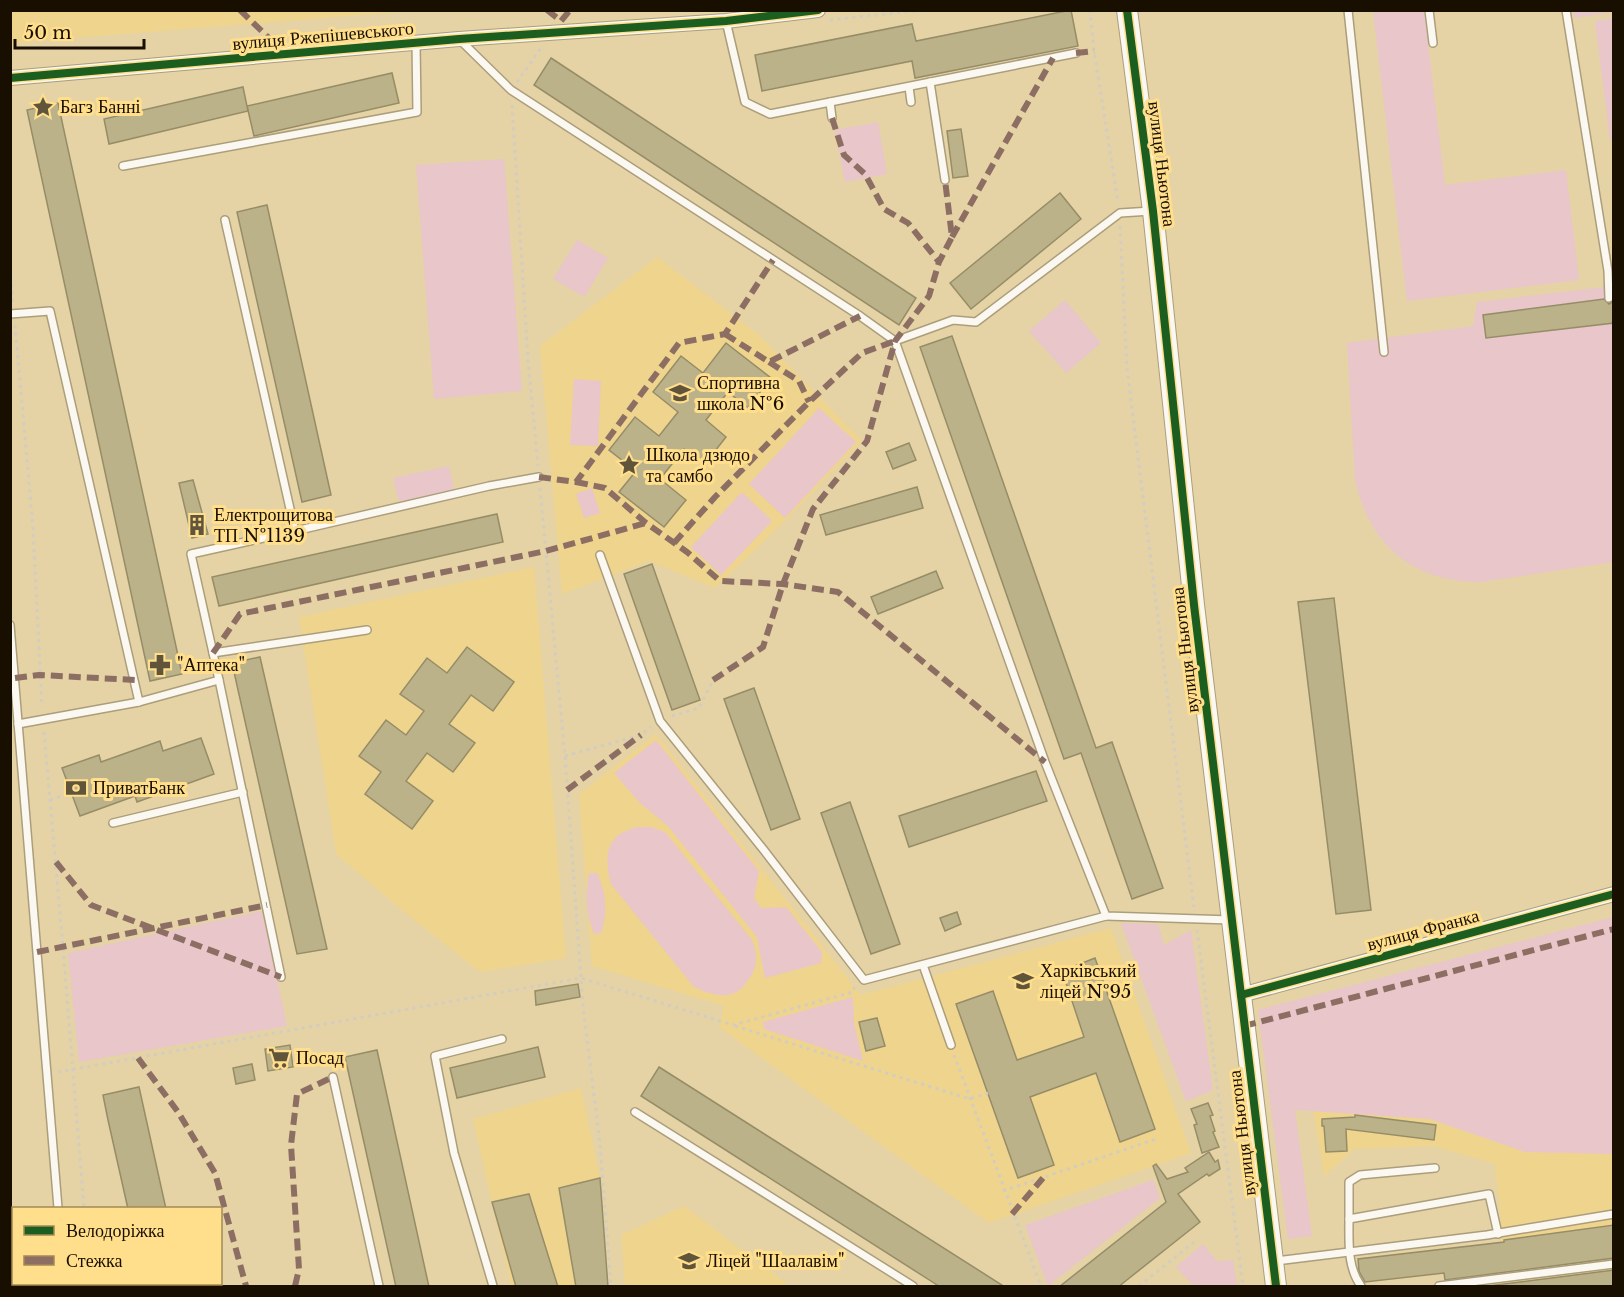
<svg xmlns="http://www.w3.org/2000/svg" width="1624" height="1297" font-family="'Libre Baskerville',serif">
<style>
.built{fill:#efd48e}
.green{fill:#e8c6ca}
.building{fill:#bbb28a;stroke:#968d67;stroke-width:1.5}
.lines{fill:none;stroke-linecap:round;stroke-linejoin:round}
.lane-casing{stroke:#ac9e7a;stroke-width:10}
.street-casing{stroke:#ac9e7a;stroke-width:16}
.secondary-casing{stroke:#ac9e7a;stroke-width:22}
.primary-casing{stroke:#ac9e7a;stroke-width:26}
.path{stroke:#d2cdc0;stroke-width:3;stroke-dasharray:3 4.5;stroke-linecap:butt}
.lane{stroke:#fbf8f2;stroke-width:7}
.street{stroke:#fbf8f2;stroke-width:14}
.secondary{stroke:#fbf8f2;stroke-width:20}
.primary{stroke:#fbf8f2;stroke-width:22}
.quiet{stroke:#8d6e63;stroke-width:6;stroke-dasharray:12 6;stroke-linecap:butt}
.cycleway-casing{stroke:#ffde8c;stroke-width:11}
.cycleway{stroke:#1b5e20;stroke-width:8}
.labels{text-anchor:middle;stroke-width:6;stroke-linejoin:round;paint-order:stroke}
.street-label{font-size:18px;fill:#190f00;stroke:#ffde8c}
.poi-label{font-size:18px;fill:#190f00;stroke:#ffde8c;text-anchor:start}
</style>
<rect width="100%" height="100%" fill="#e5d3a6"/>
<g class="built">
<path d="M 11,10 L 413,10 L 413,11 L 11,43 Z"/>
<path d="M 657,257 L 759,335 L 862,441 L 783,523 L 715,588 L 649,561 L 562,594 L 540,346 Z"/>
<path d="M 534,567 L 566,958 L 480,972 L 403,911 L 336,854 L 299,617 Z"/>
<path d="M 656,734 L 861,995 L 1111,928 L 1191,1153 L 989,1223 L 719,1027 L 724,1006 L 592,966 L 579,794 Z"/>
<path d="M 581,1088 L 600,1178 L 608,1286 L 511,1286 L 473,1119 Z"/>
<path d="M 1313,1111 L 1430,1119 L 1525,1152 L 1613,1154 L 1613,1286 L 1500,1286 L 1501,1221 L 1495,1164 L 1433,1146 L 1354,1149 L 1324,1176 Z"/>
<path d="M 684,1206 L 790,1286 L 625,1286 L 621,1235 Z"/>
</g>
<g class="green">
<path d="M 1613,10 L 1613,12 L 1574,18 L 1573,11 Z"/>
<path d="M 1373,11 L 1424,11 L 1445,185 L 1566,170 L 1579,280 L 1407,301 Z"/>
<path d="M 1613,18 L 1614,140 L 1610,140 L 1595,21 Z"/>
<path d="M 878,122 L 887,174 L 845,182 L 835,130 Z"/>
<path d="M 504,159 L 522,391 L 434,399 L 416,165 Z"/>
<path d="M 577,240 L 608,258 L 584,297 L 553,279 Z"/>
<path d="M 1613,286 L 1613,562 L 1481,582 C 1413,582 1369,546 1355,479 L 1347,343 L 1473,326 L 1477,302 Z"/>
<path d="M 1065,300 L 1101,343 L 1066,373 L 1029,331 Z"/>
<path d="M 574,379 L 601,381 L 598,446 L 570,445 Z"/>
<path d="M 819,408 L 856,442 L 785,518 L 749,484 Z"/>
<path d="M 449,466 L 454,489 L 399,502 L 393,478 Z"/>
<path d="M 592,488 L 600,513 L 584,518 L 576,494 Z"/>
<path d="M 742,492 L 772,521 L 721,575 L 691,547 Z"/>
<path d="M 656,740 L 759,871 L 754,898 L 761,908 L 786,907 L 822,952 L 821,963 L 765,978 L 757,937 L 668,826 L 639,802 L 614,773 Z"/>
<path d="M 637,827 L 651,827 L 665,832 L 752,940 C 754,945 756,952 756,958 C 756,966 753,974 748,980 C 735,1002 714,996 694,987 L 611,884 C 607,867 603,847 619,835 C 624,831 632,829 637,827 Z"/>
<path d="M 589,873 L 597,873 C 606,892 608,912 601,933 L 594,934 C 586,913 585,895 589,873 Z"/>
<path d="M 262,911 L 287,1026 L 79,1062 L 68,953 Z"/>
<path d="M 1613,917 L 1613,1154 L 1525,1152 L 1430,1119 L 1295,1110 L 1312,1236 L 1288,1239 L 1258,1010 Z"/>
<path d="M 1121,923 L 1158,924 L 1164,945 L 1191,930 L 1213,1090 L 1186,1101 Z"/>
<path d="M 853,997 L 854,1023 L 863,1061 L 764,1029 L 763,1022 Z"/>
<path d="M 1153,1180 L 1160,1198 L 1048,1286 L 1025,1225 Z"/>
<path d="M 1203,1244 L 1217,1261 L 1233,1260 L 1237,1286 L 1194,1286 L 1176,1267 Z"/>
</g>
<g class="building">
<path d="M 1071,10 L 1078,46 L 915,78 L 912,61 L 762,91 L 755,55 L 912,24 L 916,41 Z"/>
<path d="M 551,58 L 916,298 L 899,325 L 534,85 Z"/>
<path d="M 392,73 L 399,103 L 254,136 L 247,106 Z"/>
<path d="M 243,87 L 248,111 L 109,144 L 104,119 Z"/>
<path d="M 58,103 L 182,674 L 150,681 L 27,110 Z"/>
<path d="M 961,129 L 968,176 L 953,178 L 947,131 Z"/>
<path d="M 1060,193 L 1081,219 L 971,309 L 950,283 Z"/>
<path d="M 267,205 L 331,495 L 302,502 L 237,212 Z"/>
<path d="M 1604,299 L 1609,304 L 1614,301 L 1614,323 L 1486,338 L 1483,315 Z"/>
<path d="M 952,336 L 1096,748 L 1112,742 L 1163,888 L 1132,899 L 1081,753 L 1064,759 L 920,347 Z"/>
<path d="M 726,343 L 771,378 L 748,408 L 728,392 L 706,420 L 726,437 L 704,465 L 684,449 L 660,479 L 686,500 L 664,527 L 619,492 L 636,471 L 609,450 L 635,417 L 659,436 L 678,412 L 653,392 L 681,356 L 703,373 Z"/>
<path d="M 909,443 L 916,460 L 893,469 L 886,452 Z"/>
<path d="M 193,480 L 208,534 L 192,538 L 179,483 Z"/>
<path d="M 917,487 L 923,508 L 826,535 L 820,515 Z"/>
<path d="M 497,514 L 503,542 L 219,606 L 212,577 Z"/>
<path d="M 652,564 L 700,700 L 672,710 L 624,574 Z"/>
<path d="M 936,571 L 943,588 L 878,614 L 871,597 Z"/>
<path d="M 1334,598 L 1371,910 L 1336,914 L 1298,602 Z"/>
<path d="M 467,647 L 514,682 L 493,711 L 471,695 L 449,724 L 475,743 L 453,772 L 427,753 L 406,781 L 433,801 L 412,829 L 365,794 L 381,772 L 359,756 L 386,720 L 406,735 L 424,711 L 400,694 L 427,658 L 447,673 Z"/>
<path d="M 260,657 L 327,949 L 297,954 L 232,663 Z"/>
<path d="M 754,688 L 800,819 L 771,830 L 724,699 Z"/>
<path d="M 201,738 L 214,774 L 137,802 L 135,796 L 80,816 L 62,768 L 99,755 L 101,762 L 160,741 L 163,751 Z"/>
<path d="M 1036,771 L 1047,801 L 909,847 L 899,816 Z"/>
<path d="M 850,802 L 900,944 L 871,954 L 821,813 Z"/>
<path d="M 957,912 L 961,924 L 945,931 L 940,918 Z"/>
<path d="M 1095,958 L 1155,1129 L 1120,1142 L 1096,1073 L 1030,1097 L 1054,1165 L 1018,1178 L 956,1004 L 993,991 L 1017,1060 L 1084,1037 L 1062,971 Z"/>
<path d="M 578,984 L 580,997 L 536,1005 L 535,991 Z"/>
<path d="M 877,1018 L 885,1046 L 866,1051 L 859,1022 Z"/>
<path d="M 290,1045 L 293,1067 L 268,1071 L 265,1049 Z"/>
<path d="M 538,1047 L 545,1077 L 457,1098 L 450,1068 Z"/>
<path d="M 377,1050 L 429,1287 L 396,1287 L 365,1147 L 345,1057 Z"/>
<path d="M 252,1064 L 255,1080 L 236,1084 L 233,1068 Z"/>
<path d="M 659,1067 L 1005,1287 L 940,1287 L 934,1283 L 641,1096 Z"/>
<path d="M 139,1087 L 166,1209 L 128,1209 L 108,1120 L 103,1095 Z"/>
<path d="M 1208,1103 L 1213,1115 L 1210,1116 L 1215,1131 L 1213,1132 L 1219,1147 L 1202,1153 L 1194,1125 L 1197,1124 L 1191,1109 Z"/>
<path d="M 1355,1115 L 1436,1125 L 1434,1140 L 1346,1129 L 1347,1151 L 1326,1152 L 1324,1126 L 1322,1126 L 1322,1119 L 1355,1117 Z"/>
<path d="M 1209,1152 L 1215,1162 L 1218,1160 L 1220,1169 L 1209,1176 L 1207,1174 L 1178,1194 L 1200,1222 L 1118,1287 L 1059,1287 L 1166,1202 L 1153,1166 L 1156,1164 L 1167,1179 L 1188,1172 L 1185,1168 Z"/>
<path d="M 600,1178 L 608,1287 L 576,1287 L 559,1188 Z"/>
<path d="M 529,1194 L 558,1287 L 516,1287 L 492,1202 Z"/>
<path d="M 1614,1225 L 1614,1258 L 1445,1280 L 1444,1273 L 1365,1282 L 1359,1271 L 1358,1259 L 1504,1242 L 1504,1240 Z"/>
<path d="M 1614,1270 L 1614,1287 L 1480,1287 Z"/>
</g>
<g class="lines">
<defs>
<g id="lane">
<path d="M 1348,10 L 1384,352"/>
<path d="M 1429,10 L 1433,43"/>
<path d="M 1566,10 L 1608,271 L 1609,298"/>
<path d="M 726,21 L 745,102 L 770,114 L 1076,53"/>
<path d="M 460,40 L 511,90 L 860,316 L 895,341 L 953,320 L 976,322 L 1120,213 L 1151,211"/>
<path d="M 930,82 L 945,180"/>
<path d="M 909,87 L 911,102"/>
<path d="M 830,102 L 832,118"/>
<path d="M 123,166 L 417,112 L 416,42"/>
<path d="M 10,314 L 50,311 L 139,702 L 219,680 L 191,554 L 295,531 L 225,220"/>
<path d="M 895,341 L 1045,762 L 1106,916 L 1231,920"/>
<path d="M 295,531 L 489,486 L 539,477"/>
<path d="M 600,555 L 660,721 L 763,849 L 864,980 L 1106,916"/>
<path d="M 10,625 L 58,1208"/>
<path d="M 213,653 L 367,630"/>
<path d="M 219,680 L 281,977"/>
<path d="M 18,724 L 139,702"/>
<path d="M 113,823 L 243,792"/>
<path d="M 923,965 L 951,1045"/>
<path d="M 333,1077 L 379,1286"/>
<path d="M 635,1112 L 913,1286"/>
<path d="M 1349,1219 L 1349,1182 L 1360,1175 L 1435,1168"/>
<path d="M 1276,1261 L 1487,1235 L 1614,1214"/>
<path d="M 64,1284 L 64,1286"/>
<path d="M 493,1286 L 454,1153 L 435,1056 L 502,1039"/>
<path d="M 1361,1286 C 1347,1267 1349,1242 1349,1219 L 1489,1194 L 1498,1234"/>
<path d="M 1439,1286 L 1614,1264"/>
</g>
<g id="street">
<path d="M 10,78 L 459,39 L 726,21 L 818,10"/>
<path d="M 1241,995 L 1614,894"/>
</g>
<path id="secondary" d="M 1127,10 L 1153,211 L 1194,605 L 1276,1286"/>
<path id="primary" d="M 10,1250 L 14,1286"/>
</defs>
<use href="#lane" class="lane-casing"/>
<use href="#street" class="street-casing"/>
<use href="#secondary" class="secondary-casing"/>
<use href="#primary" class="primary-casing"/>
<g class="path">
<path d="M 1090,10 L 1094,51 L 1118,202"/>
<path d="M 830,20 L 924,10"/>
<path d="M 517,82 L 541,48"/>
<path d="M 512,105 L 528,360 L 538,466"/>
<path d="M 1120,226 L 1127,368 L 1194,908"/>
<path d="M 10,269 L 13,304"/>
<path d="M 15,325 L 33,528 L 42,707"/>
<path d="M 540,488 L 565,756 L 583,1006 L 600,1144 L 611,1286"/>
<path d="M 672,716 L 699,708 L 713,680"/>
<path d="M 44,732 L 63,947 L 84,1208"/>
<path d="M 565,756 L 641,735 L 651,727"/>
<path d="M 50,800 L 71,793"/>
<path d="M 1197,930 L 1243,1286"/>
<path d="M 735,1026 L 970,1099 L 988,1093"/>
<path d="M 954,1055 L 1041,1286"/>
<path d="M 58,1072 L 581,978 L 733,1025 L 853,992 L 855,985"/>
<path d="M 1003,1191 L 1159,1138"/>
<path d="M 90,1284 L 90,1286"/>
<path d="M 1139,1286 L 1198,1239"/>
</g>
<use href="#lane" class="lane"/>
<use href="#street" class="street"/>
<use href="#secondary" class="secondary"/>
<use href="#primary" class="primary"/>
<g class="quiet">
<path d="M 240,10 L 274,43"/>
<path d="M 547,10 L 561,21 L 570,10"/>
<path d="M 1076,53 L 1094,51"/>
<path d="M 832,118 L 844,155 L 865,174 L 884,209 L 908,223 L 939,262"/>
<path d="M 952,237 L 1053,58"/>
<path d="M 725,334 L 769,362 L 860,316"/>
<path d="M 769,362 L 799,381 L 809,402"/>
<path d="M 539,477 L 576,482 L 679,343 L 725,334 L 773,260"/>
<path d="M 576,482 L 605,488 L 646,523 L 687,552 L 720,581 L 783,584 L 838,592 L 1045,762"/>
<path d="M 674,543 L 715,497 L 809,402 L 862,353 L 895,341"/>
<path d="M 213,653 L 240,614 L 546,551 L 646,523"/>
<path d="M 15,678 L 39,675 L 135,680"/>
<path d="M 713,680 L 763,647 L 783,584 L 813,509 L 867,441 L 895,341 L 929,296 L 939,262 L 952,237 L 945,180"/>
<path d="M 567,790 L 641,735"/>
<path d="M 56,862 L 91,905 L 281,977"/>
<path d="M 37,952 L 267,905"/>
<path d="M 1244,1026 L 1614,929"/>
<path d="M 138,1058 L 178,1112 L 215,1173 L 246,1286"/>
<path d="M 1012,1214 L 1043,1178"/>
<path d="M 295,1286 L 299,1269 L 291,1145 L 297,1094 L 333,1077"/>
</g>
<defs>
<g id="cycleway">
<path d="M 1127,10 L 1153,211 L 1194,605 L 1276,1286"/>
<path d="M 10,78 L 459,39 L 726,21 L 818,10"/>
<path d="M 1241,995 L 1614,894"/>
</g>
</defs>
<use href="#cycleway" class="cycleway-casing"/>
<use href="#cycleway" class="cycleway"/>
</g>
<defs>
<symbol id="sight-bare" viewBox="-9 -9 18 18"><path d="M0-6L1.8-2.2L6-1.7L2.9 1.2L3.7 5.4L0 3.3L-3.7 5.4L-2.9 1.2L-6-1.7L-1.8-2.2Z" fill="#60543a" stroke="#ffde8c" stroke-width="2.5" paint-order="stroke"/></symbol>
<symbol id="school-bare" viewBox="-9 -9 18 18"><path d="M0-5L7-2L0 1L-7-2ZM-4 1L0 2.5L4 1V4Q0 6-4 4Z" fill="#60543a" stroke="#ffde8c" stroke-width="2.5" paint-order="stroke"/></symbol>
<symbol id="building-bare" viewBox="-9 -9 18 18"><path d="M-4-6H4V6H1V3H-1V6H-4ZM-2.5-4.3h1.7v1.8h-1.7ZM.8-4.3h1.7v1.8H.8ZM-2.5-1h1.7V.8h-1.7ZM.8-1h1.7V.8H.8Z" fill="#60543a" stroke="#ffde8c" stroke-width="2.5" paint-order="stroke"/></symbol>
<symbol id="pharmacy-bare" viewBox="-9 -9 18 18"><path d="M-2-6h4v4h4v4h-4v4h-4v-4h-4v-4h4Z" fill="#60543a" stroke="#ffde8c" stroke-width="2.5" paint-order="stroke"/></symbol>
<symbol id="bank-bare" viewBox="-9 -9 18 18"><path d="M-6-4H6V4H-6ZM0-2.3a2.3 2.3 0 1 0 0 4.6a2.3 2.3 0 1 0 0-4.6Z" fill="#60543a" stroke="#ffde8c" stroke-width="2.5" paint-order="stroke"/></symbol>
<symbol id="supermarket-bare" viewBox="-9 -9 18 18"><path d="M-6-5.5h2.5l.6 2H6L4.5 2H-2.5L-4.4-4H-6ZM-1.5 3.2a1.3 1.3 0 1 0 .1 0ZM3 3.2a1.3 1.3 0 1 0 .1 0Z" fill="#60543a" stroke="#ffde8c" stroke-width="2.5" paint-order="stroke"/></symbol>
</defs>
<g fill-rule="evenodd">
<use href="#sight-bare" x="28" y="92" width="30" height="30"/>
<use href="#school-bare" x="665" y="378" width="30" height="30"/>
<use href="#sight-bare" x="614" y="450" width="30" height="30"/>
<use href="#building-bare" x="182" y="510" width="30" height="30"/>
<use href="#pharmacy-bare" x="145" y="650" width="30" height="30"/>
<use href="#bank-bare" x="61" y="773" width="30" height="30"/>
<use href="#school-bare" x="1008" y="966" width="30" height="30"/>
<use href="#supermarket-bare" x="264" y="1043" width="30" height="30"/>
<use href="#school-bare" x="674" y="1246" width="30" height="30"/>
</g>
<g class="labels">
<g class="street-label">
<text transform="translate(323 36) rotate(-5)" y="6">вулиця Ржепішевського</text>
<text transform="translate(1162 164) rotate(83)" y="6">вулиця Ньютона</text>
<text transform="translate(1185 650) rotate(-97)" y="6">вулиця Ньютона</text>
<text transform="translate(1423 930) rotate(-15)" y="6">вулиця Франка</text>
<text transform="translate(1242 1133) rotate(-97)" y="6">вулиця Ньютона</text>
</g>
<g class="poi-label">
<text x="60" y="113">Багз Банні</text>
<text x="697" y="389">Спортивна<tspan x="697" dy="21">школа №6</tspan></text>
<text x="646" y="461">Школа дзюдо<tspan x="646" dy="21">та самбо</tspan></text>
<text x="214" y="521">Електрощитова<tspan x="214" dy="21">ТП №1139</tspan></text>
<text x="177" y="671">"Аптека"</text>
<text x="93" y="794">ПриватБанк</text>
<text x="1040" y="977">Харківський<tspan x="1040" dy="21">ліцей №95</tspan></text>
<text x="296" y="1064">Посад</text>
<text x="706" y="1267">Ліцей "Шаалавім"</text>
</g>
</g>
<rect width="1624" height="1297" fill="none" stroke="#190f00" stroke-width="24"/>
<rect x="12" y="1207" width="210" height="78" fill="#ffde8c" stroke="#a38b54" stroke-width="1.5"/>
<rect x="24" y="1226" width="30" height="9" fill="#1b5e20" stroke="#a38b54" stroke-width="1.5"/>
<text x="66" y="1237" font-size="18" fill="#190f00">Велодоріжка</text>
<rect x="24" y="1256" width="30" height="9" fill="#8d6e63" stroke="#a38b54" stroke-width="1.5"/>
<text x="66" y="1267" font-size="18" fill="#190f00">Стежка</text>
<path d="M15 39v9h129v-9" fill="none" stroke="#190f00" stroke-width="3"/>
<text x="24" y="39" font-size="18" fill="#190f00" stroke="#ffde8c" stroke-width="4.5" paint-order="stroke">50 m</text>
</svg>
